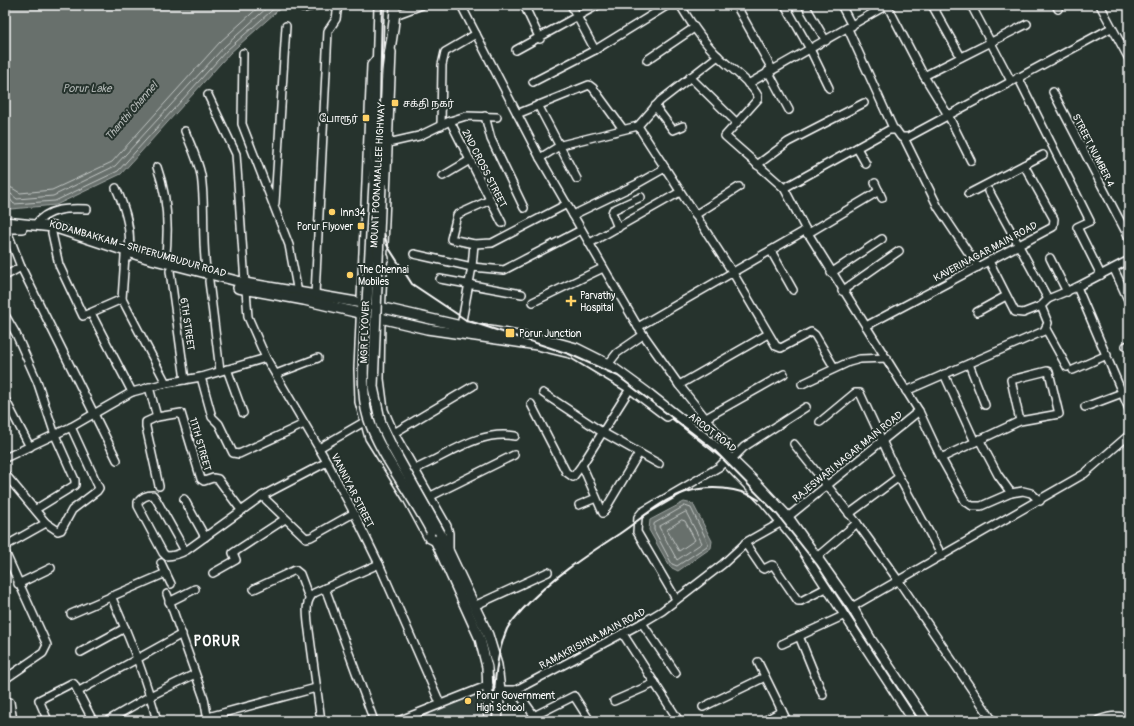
<svg xmlns="http://www.w3.org/2000/svg" width="1134" height="726" font-family="Pangolin,'Noto Sans Tamil',sans-serif">
<style>
.built{fill:#333f3a}
.water{fill:#67706c;stroke:#a4a9a7}
.lines{fill:none;stroke-linecap:round;stroke-linejoin:round}
.shore{stroke:#c2c6c4;stroke-width:1}
.minor-casing{stroke:#fff;stroke-width:10}
.major-casing{stroke:#fff;stroke-width:12}
.minor{stroke:#26332d;stroke-width:7}
.major{stroke:#26332d;stroke-width:9}
.rail{stroke:#fff;stroke-width:2}
.major-bridge-casing{stroke:#fff;stroke-width:12;stroke-linecap:butt}
.major-bridge{stroke:#26332d;stroke-width:9}
.poi-dot{fill:#ffd166;stroke:#26332d;stroke-width:1.5}
.labels{text-anchor:middle;stroke-width:4;stroke-linejoin:round;paint-order:stroke}
.poi-label{font-size:10px;fill:#fff;stroke:#26332d;text-anchor:start}
.street-label{font-size:10px;fill:#fff;stroke:#26332d}
.water-label{font-size:11px;font-style:italic;fill:#b3b8b6;stroke:#26332d}
.district-label{font-size:14px;font-weight:bold;letter-spacing:1px;fill:#fff;stroke:#26332d}
</style>
<rect width="100%" height="100%" fill="#26332d"/>
<filter id="ink" filterUnits="userSpaceOnUse"><feTurbulence type="fractalNoise" baseFrequency=".025" numOctaves="2"/><feDisplacementMap in="SourceGraphic" scale="8" xChannelSelector="R" yChannelSelector="G"/><feConvolveMatrix kernelMatrix="1 2 1 2 8 2 1 2 1" color-interpolation-filters="sRGB"/></filter>
<g filter="url(#ink)">
<path class="built" d="M 482,691 L 481,721 L 431,721 L 428,711 Z"/>
<g class="water">
<path d="M 5,5 L 284,5 L 230,53 L 121,174 L 56,205 L 11,209 L 5,199 Z"/>
<path d="M 684,502 L 693,504 L 712,541 L 711,548 L 678,571 L 670,567 L 649,530 L 650,520 Z"/>
</g>
<g class="lines">
<g class="shore">
<path d="M 5,187 L 12,188 L 20,193 L 52,190 L 112,162 L 220,42 L 261,5"/>
<path d="M 5,193 L 11,194 L 17,199 L 53,196 L 115,166 L 224,47 L 270,5"/>
<path d="M 5,198 L 9,198 L 14,204 L 55,201 L 118,171 L 227,50 L 278,5"/>
<path d="M 685,506 L 691,508 L 708,543 L 707,546 L 677,566 L 672,564 L 654,530 L 654,524 Z"/>
<path d="M 686,512 L 702,543 L 677,560 L 659,527 Z"/>
<path d="M 682,520 L 685,521 L 695,540 L 679,551 L 667,530 Z"/>
</g>
<defs>
<g id="minor">
<path d="M 461,5 L 540,158 L 638,327 L 679,385 L 727,445 L 727,456"/>
<path d="M 524,5 L 540,39"/>
<path d="M 571,5 L 595,50"/>
<path d="M 680,5 C 691,23 703,42 719,57 C 731,69 750,81 758,96 L 758,99 L 725,136 L 784,188"/>
<path d="M 736,5 L 772,69"/>
<path d="M 785,5 L 810,49 L 829,88"/>
<path d="M 805,5 L 826,41"/>
<path d="M 841,5 L 852,26"/>
<path d="M 887,5 L 924,76 L 948,115 L 971,161"/>
<path d="M 932,5 L 961,57"/>
<path d="M 971,5 L 1011,81"/>
<path d="M 1056,5 L 1058,9"/>
<path d="M 1100,5 L 1129,59"/>
<path d="M 303,8 L 318,5"/>
<path d="M 395,15 L 422,5"/>
<path d="M 848,29 L 893,128"/>
<path d="M 516,50 L 598,5"/>
<path d="M 392,52 L 381,318 L 380,379 L 384,410 L 394,433 L 447,526 L 449,533 L 449,551"/>
<path d="M 243,53 L 242,124 L 289,245 L 298,293"/>
<path d="M 378,56 L 371,65 L 358,369 L 359,402 L 369,438 L 407,499 L 428,538 L 436,542"/>
<path d="M 647,60 L 694,28"/>
<path d="M 768,71 L 789,110"/>
<path d="M 924,76 L 1027,24"/>
<path d="M 690,77 L 736,122"/>
<path d="M 1018,77 L 1090,221 L 1077,227 L 1101,275"/>
<path d="M 533,82 L 595,50 L 668,5"/>
<path d="M 748,84 L 887,5"/>
<path d="M 1053,92 L 1129,238"/>
<path d="M 208,95 L 236,154 L 245,283"/>
<path d="M 538,105 L 577,179"/>
<path d="M 655,106 L 673,130 L 683,126"/>
<path d="M 517,114 L 589,85 L 593,88 L 623,129"/>
<path d="M 485,116 L 491,139 L 524,208"/>
<path d="M 450,121 L 502,223"/>
<path d="M 441,126 L 442,65 L 445,52 L 476,34"/>
<path d="M 638,126 L 733,273 L 776,346 L 781,348 L 811,332 L 815,335 L 834,367"/>
<path d="M 185,131 C 191,146 198,160 201,175 C 206,208 201,242 207,275"/>
<path d="M 904,138 L 938,207 L 978,267"/>
<path d="M 388,143 L 419,136 L 450,121 L 466,116 L 497,117"/>
<path d="M 857,148 L 866,164"/>
<path d="M 540,158 L 561,145 L 638,126 L 660,101 L 718,56"/>
<path d="M 757,165 L 788,142 L 864,103"/>
<path d="M 157,167 C 168,197 169,231 165,263"/>
<path d="M 443,176 L 470,160"/>
<path d="M 875,183 L 882,198"/>
<path d="M 116,188 C 126,210 133,233 128,257"/>
<path d="M 989,191 L 1048,299"/>
<path d="M 968,194 L 1043,155"/>
<path d="M 490,200 L 457,215 L 451,239 L 474,244 L 492,243 L 567,204"/>
<path d="M 275,203 L 286,26"/>
<path d="M 573,215 L 635,185 L 665,168"/>
<path d="M 695,215 L 739,187"/>
<path d="M 35,225 C 48,208 68,208 87,209"/>
<path d="M 6,228 L 21,267 L 117,460"/>
<path d="M 618,228 L 612,213 L 613,210 L 641,197"/>
<path d="M 806,230 L 919,411 L 941,458 L 965,501 L 972,506 L 981,506 L 1011,493 L 1023,491 L 1031,493 L 1040,501"/>
<path d="M 52,233 L 59,265 L 83,316 L 122,299"/>
<path d="M 807,234 L 879,191"/>
<path d="M 590,243 L 680,192"/>
<path d="M 771,251 L 793,290"/>
<path d="M 414,254 L 472,267 L 504,270 L 581,230"/>
<path d="M 125,256 L 122,299 L 166,383"/>
<path d="M 1050,258 L 1067,292"/>
<path d="M 989,261 L 1015,312 L 1023,313 L 1041,306"/>
<path d="M 1114,269 L 1129,302"/>
<path d="M 170,271 L 185,380"/>
<path d="M 831,273 L 882,239"/>
<path d="M 5,276 L 21,267"/>
<path d="M 440,279 L 522,294"/>
<path d="M 209,281 L 220,371"/>
<path d="M 1077,287 L 1129,409"/>
<path d="M 246,290 L 248,317 L 266,358 L 327,462 L 354,513 L 379,564 L 440,703"/>
<path d="M 842,291 L 899,251"/>
<path d="M 315,295 L 328,31 L 336,19 L 338,5"/>
<path d="M 533,302 L 603,268"/>
<path d="M 977,312 L 1006,296"/>
<path d="M 91,313 L 132,392"/>
<path d="M 5,315 L 16,334 L 37,381 L 55,435 L 75,480 L 75,485 L 36,509"/>
<path d="M 461,326 L 472,267 L 474,244"/>
<path d="M 866,326 L 1053,227 L 1054,219 L 1024,165"/>
<path d="M 638,327 L 806,230 L 784,188 L 889,130 L 896,130 L 901,137 L 908,137 L 1111,28"/>
<path d="M 1046,329 L 1067,367"/>
<path d="M 1126,346 L 1129,345"/>
<path d="M 969,364 L 985,405"/>
<path d="M 606,367 L 617,353 L 643,335"/>
<path d="M 227,369 L 243,413"/>
<path d="M 1073,370 L 1107,355"/>
<path d="M 276,374 L 318,358"/>
<path d="M 944,374 L 975,442"/>
<path d="M 201,377 L 212,417 L 219,424 L 233,453 L 239,454 L 304,424"/>
<path d="M 802,384 L 849,362 L 860,359 L 887,358"/>
<path d="M 679,385 L 768,334"/>
<path d="M 149,387 L 157,417"/>
<path d="M 906,391 L 1044,331 L 1048,323 L 1041,306 L 1048,299 L 1077,287 L 1129,260"/>
<path d="M 543,393 L 602,432 L 659,464"/>
<path d="M 5,399 L 30,447"/>
<path d="M 531,404 L 566,472 L 573,477 L 582,465 L 633,384"/>
<path d="M 1085,407 L 1122,393"/>
<path d="M 706,418 L 784,374"/>
<path d="M 820,422 L 855,393 L 860,393 L 899,477 L 942,556"/>
<path d="M 394,433 L 473,386"/>
<path d="M 979,439 L 998,475 L 1011,493"/>
<path d="M 794,444 L 857,523 L 898,580 L 993,721"/>
<path d="M 319,448 L 364,422"/>
<path d="M 5,458 L 71,427 L 132,392 L 166,383 L 201,377 L 266,358"/>
<path d="M 941,458 L 1020,421 L 1059,414 L 1049,372 L 1047,371 L 1011,380 L 1020,421"/>
<path d="M 731,460 L 744,447 L 806,407"/>
<path d="M 582,465 L 603,513 L 639,453"/>
<path d="M 415,469 C 447,456 479,429 515,436"/>
<path d="M 5,474 L 46,523 L 58,531 L 61,530 L 72,510 L 97,491 L 99,488 L 71,427"/>
<path d="M 159,486 L 146,427 L 146,422 L 157,417 L 181,413 L 201,479 L 204,481 L 213,478 L 218,479 L 241,510"/>
<path d="M 262,496 L 306,538 L 311,537 L 354,513"/>
<path d="M 431,496 L 514,455"/>
<path d="M 184,499 L 205,537"/>
<path d="M 579,505 L 596,498"/>
<path d="M 849,514 L 899,477"/>
<path d="M 788,517 L 919,411"/>
<path d="M 745,543 L 762,568 L 764,569 L 772,565 L 774,566 L 798,601 L 801,601 L 828,587"/>
<path d="M 5,546 L 46,523"/>
<path d="M 185,551 L 156,499 L 153,495 C 147,495 142,497 138,502 L 138,506 L 163,553 L 166,556 C 175,556 180,554 187,550 L 262,496 L 327,462"/>
<path d="M 5,552 L 47,645 L 43,653 L 5,679"/>
<path d="M 817,557 L 857,523"/>
<path d="M 161,563 L 171,584"/>
<path d="M 213,573 L 236,560 L 233,553 L 285,519"/>
<path d="M 18,584 L 51,568"/>
<path d="M 325,588 L 374,721"/>
<path d="M 254,589 L 295,570 L 300,574 L 309,598"/>
<path d="M 167,594 L 204,698 L 208,721"/>
<path d="M 111,596 C 129,636 146,678 157,721"/>
<path d="M 676,599 L 637,532 L 638,517 L 642,512 L 719,467 L 725,461"/>
<path d="M 169,602 L 195,589"/>
<path d="M 474,606 L 548,572"/>
<path d="M 852,607 L 1084,474 L 1129,435"/>
<path d="M 71,614 L 166,573"/>
<path d="M 642,623 L 676,673"/>
<path d="M 623,634 L 679,721"/>
<path d="M 799,636 L 823,695"/>
<path d="M 782,644 L 845,615"/>
<path d="M 81,652 L 125,628"/>
<path d="M 758,662 L 787,721"/>
<path d="M 500,690 L 516,690 L 642,623 L 662,611 L 723,564 L 748,541 L 782,522"/>
<path d="M 516,690 L 538,721"/>
<path d="M 79,691 L 182,634"/>
<path d="M 614,701 L 655,683"/>
<path d="M 10,702 L 13,721"/>
<path d="M 703,707 L 765,677"/>
<path d="M 534,716 L 574,696 L 590,721"/>
<path d="M 48,721 L 39,700 L 72,683 L 74,684 L 93,721"/>
<path d="M 107,721 L 150,696 L 195,674"/>
<path d="M 201,721 L 208,717 L 316,688"/>
<path d="M 321,721 L 308,623 C 307,612 305,601 314,593 L 379,564"/>
<path d="M 398,721 L 489,685"/>
<path d="M 764,721 L 782,711"/>
</g>
<g id="major">
<path d="M 374,183 L 379,5"/>
<path d="M 381,184 L 387,72 C 389,49 395,28 395,5"/>
<path d="M 5,222 L 53,227 L 147,258 L 245,283 L 362,303 L 461,326 L 554,342 L 576,348 L 608,364 L 649,394 L 730,458 L 759,486 L 788,517 L 852,607 L 871,640 L 926,721"/>
<path d="M 5,228 L 22,228"/>
<path d="M 364,256 L 384,258"/>
<path d="M 238,288 L 304,300 L 427,329 L 537,345 L 574,354 L 630,388 L 667,416"/>
<path d="M 729,465 L 764,501 L 797,541 L 914,721"/>
<path d="M 431,531 L 480,639 L 487,667 L 489,721"/>
<path d="M 440,533 L 488,635 L 497,665 L 500,690 L 497,721"/>
<path d="M 1099,721 C 1109,717 1119,715 1129,720"/>
</g>
</defs>
<use href="#minor" class="minor-casing"/>
<use href="#major" class="major-casing"/>
<use href="#minor" class="minor"/>
<use href="#major" class="major"/>
<g class="rail">
<path d="M 382,5 L 378,206 L 387,245 L 412,284 L 466,320 L 569,354 L 618,376 L 713,449 L 776,513 L 817,565 L 919,721"/>
<path d="M 492,721 C 494,691 495,657 507,629 C 511,622 517,616 522,610 C 550,579 585,556 619,534 C 641,519 661,500 686,492 C 709,485 739,487 759,500"/>
</g>
<defs>
<g id="major-bridge">
<path d="M 374,183 C 371,228 369,274 366,319 C 364,347 360,391 368,417 C 379,454 413,495 431,531"/>
<path d="M 381,184 L 373,387 L 381,424 L 393,449 L 440,533"/>
</g>
</defs>
<use href="#major-bridge" class="major-bridge-casing"/>
<use href="#major-bridge" class="major-bridge"/>
</g>
</g>
<g class="poi-dot">
<rect x="391" y="99" width="8" height="8" rx="2"/>
<rect x="362" y="114" width="8" height="8" rx="2"/>
<circle cx="332" cy="212" r="4"/>
<rect x="357" y="222" width="8" height="8" rx="2"/>
<circle cx="350" cy="275" r="4"/>
<path d="M569 295h4v4h4v4h-4v4h-4v-4h-4v-4h4z"/>
<rect x="505" y="328" width="10" height="10" rx="2"/>
<circle cx="468" cy="701" r="4"/>
</g>
<g class="labels">
<g class="poi-label">
<text x="403" y="107">சக்தி நகர்</text>
<text x="358" y="122" text-anchor="end">போரூர்</text>
<text x="340" y="216">Inn34</text>
<text x="353" y="230" text-anchor="end">Porur Flyover</text>
<text x="358" y="273">The Chennai<tspan x="358" dy="12">Mobiles</tspan></text>
<text x="580" y="299">Parvathy<tspan x="580" dy="12">Hospital</tspan></text>
<text x="519" y="337">Porur Junction</text>
<text x="476" y="699">Porur Government<tspan x="476" dy="12">High School</tspan></text>
</g>
<g class="street-label">
<text transform="translate(1094 150) rotate(63)" y="4">STREET NUMBER 4</text>
<text transform="translate(485 168) rotate(63)" y="4">2ND CROSS STREET</text>
<text transform="translate(377 175) rotate(-87)" y="4">MOUNT POONAMALLEE HIGHWAY</text>
<text transform="translate(138 248) rotate(16)" y="4">KODAMBAKKAM – SRIPERUMBUDUR ROAD</text>
<text transform="translate(985 251) rotate(-28)" y="4">KAVERINAGAR MAIN ROAD</text>
<text transform="translate(188 324) rotate(82)" y="4">6TH STREET</text>
<text transform="translate(364 332) rotate(-88)" y="4">MGR FLYOVER</text>
<text transform="translate(713 432) rotate(38)" y="4">ARCOT ROAD</text>
<text transform="translate(201 444) rotate(74)" y="4">11TH STREET</text>
<text transform="translate(847 456) rotate(-39)" y="4">RAJESWARI NAGAR MAIN ROAD</text>
<text transform="translate(353 490) rotate(63)" y="4">VANNIYAR STREET</text>
<text transform="translate(592 638) rotate(-28)" y="4">RAMAKRISHNA MAIN ROAD</text>
</g>
<g class="water-label">
<text x="87" y="92">Porur Lake</text>
<text transform="translate(131 111) rotate(-49)" y="4">Thanthi Channel</text>
</g>
<g class="district-label">
<text x="217" y="646">PORUR</text>
</g>
</g>
<rect width="1134" height="726" fill="none" stroke="#26332d" stroke-width="20"/>
<rect x="10" y="10" width="1114" height="706" fill="none" stroke="#fff" stroke-width="1.5" filter="url(#ink)"/>
</svg>
